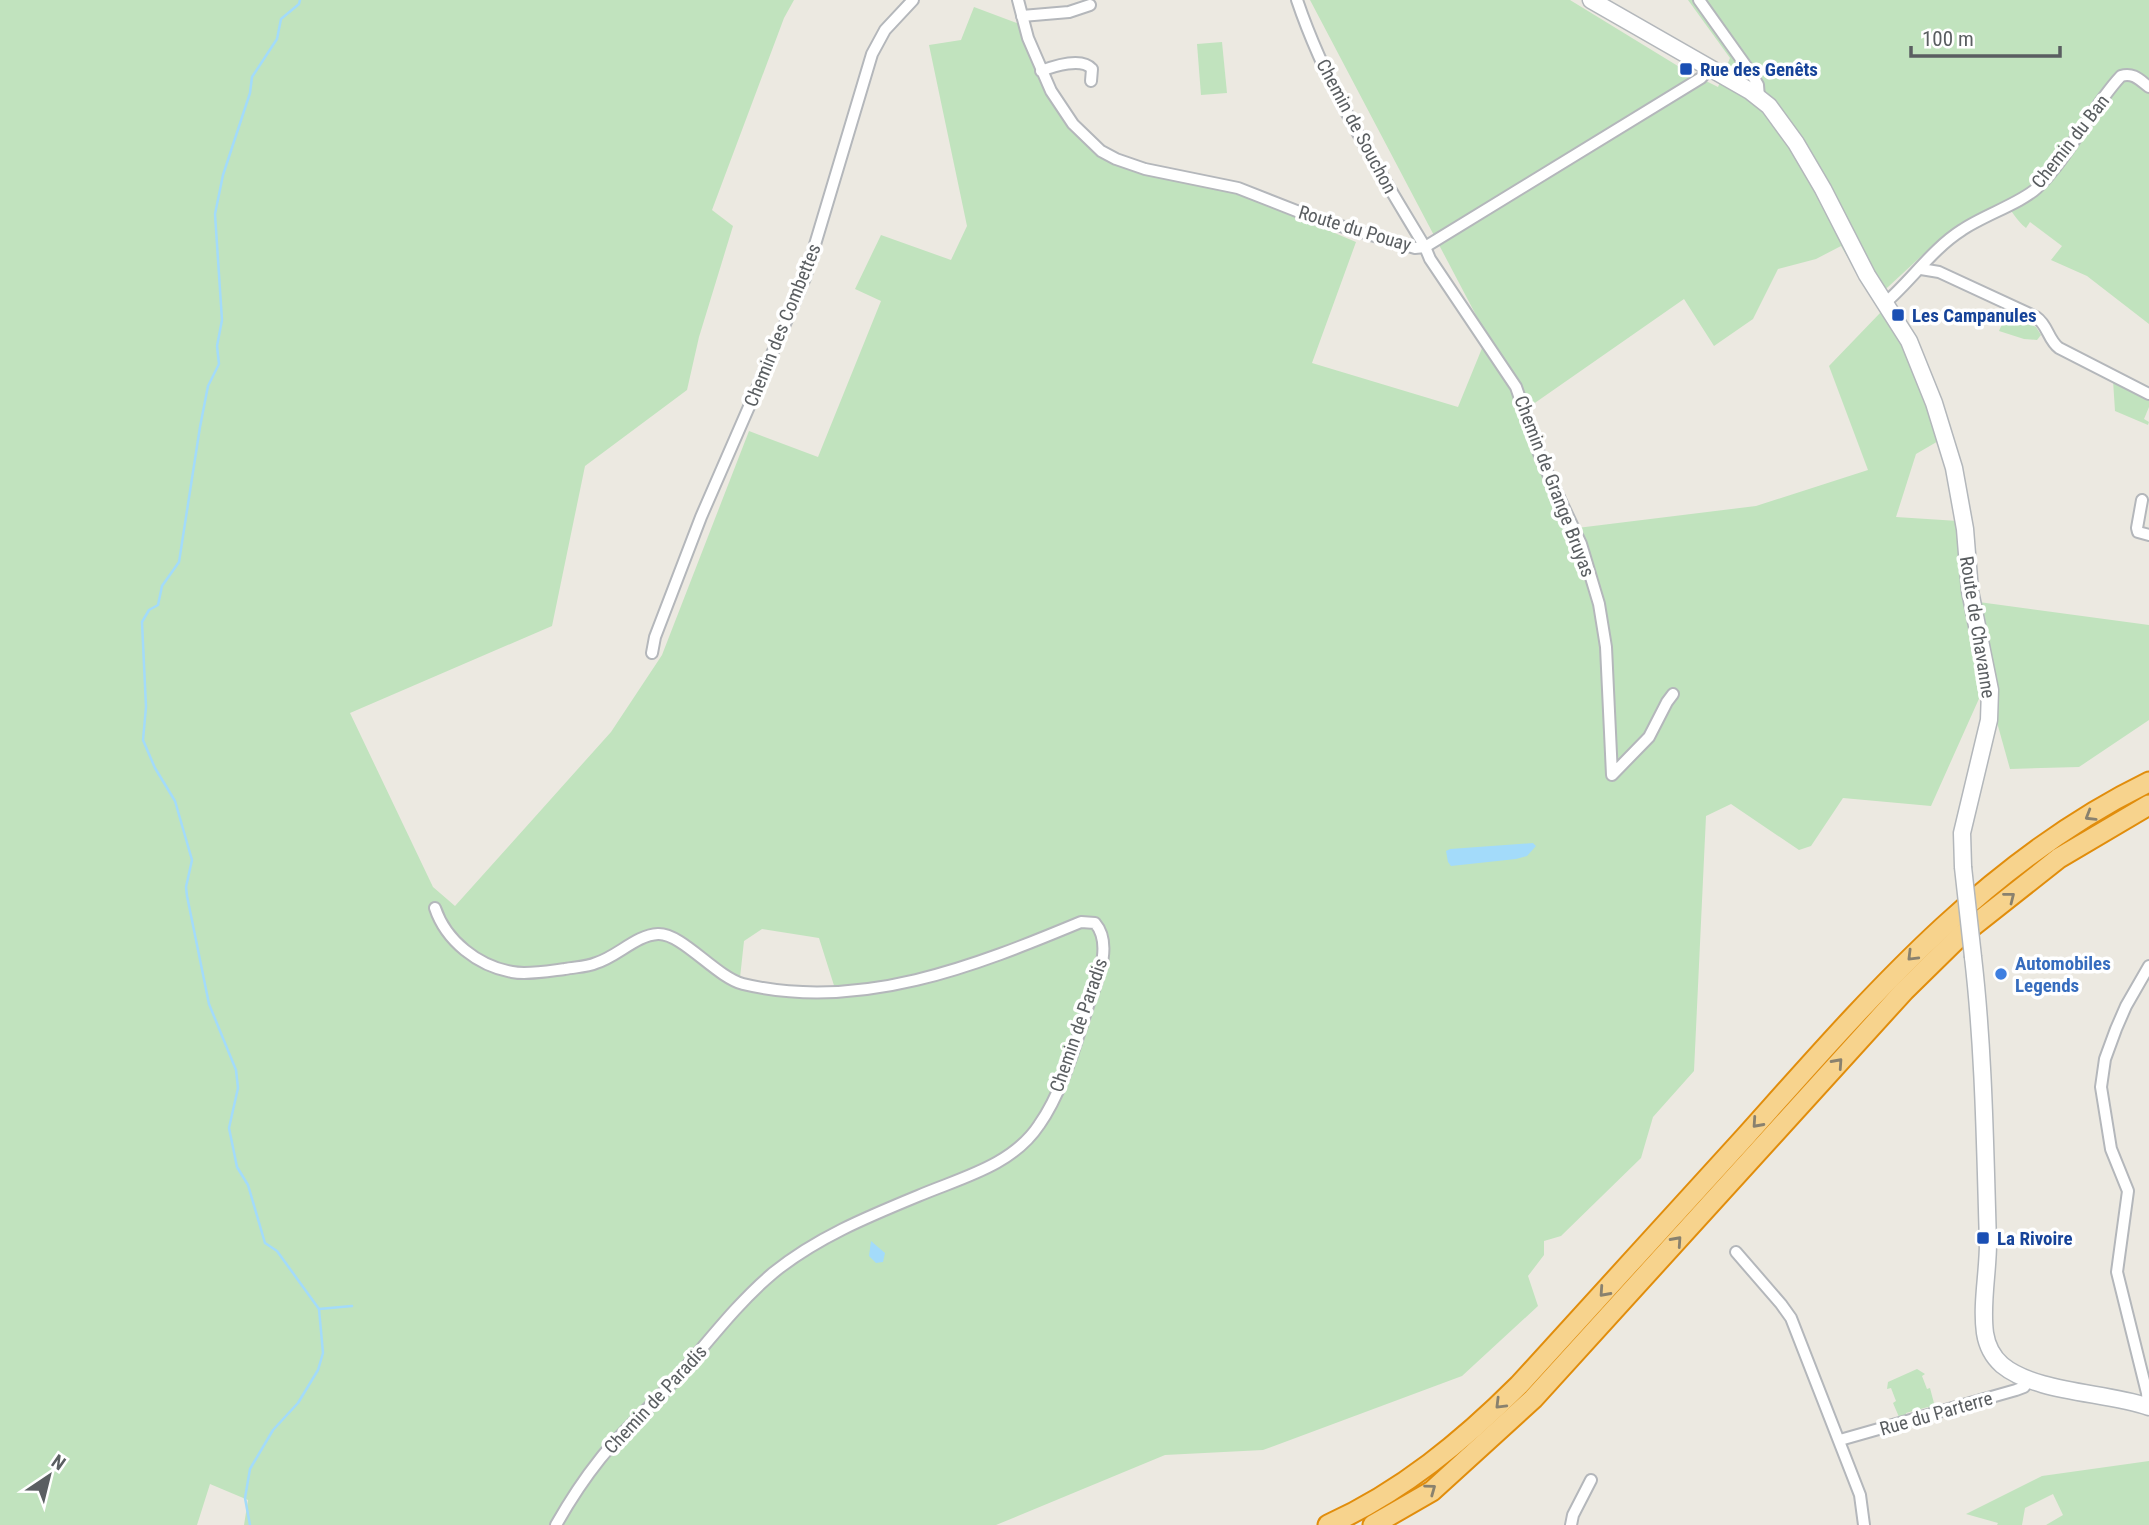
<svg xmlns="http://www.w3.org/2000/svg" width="2149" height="1525" font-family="'Roboto Condensed',sans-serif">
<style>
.green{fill:#c1e3be;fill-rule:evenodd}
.water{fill:#a3dbfa}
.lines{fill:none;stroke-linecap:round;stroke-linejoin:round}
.stream{stroke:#a3dbfa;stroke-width:2.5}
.street-casing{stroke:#b4b7bb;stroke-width:14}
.secondary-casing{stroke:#b3b7bb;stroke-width:19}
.highway-casing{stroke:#e18d0c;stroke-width:23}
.street{stroke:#fff;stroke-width:10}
.secondary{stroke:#fff;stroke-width:16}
.highway{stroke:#f7d38d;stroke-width:19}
.secondary-bridge-casing{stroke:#b3b7bb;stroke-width:19;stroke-linecap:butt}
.secondary-bridge{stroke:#fff;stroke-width:16}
.oneway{stroke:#89816e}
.transit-dot{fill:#1a4fb4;stroke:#fff;stroke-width:2.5}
.shop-dot{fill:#3f7fe0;stroke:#fff;stroke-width:2.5}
.labels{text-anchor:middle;stroke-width:7;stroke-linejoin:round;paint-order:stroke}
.transit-label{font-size:19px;font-weight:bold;fill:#164399;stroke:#fff;text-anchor:start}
.street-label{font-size:19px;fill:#5a5e61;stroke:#fff}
.shop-label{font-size:19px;font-weight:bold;fill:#366cbe;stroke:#fff;text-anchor:start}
</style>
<rect width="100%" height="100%" fill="#ece9e1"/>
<g class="green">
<path d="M 0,0 L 794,0 L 784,18 L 712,210 L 733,226 L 699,337 L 687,390 L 585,466 L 552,626 L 350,713 L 433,887 L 455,906 L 611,732 L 662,655 L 749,431 L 818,457 L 881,301 L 855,289 L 881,235 L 951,260 L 967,226 L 929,45 L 961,40 L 974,7 L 1019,24 L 1034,64 L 1096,153 L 1235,191 L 1356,242 L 1312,363 L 1458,407 L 1487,336 L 1310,0 L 1570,0 L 1686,71 L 1718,87 L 1730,58 L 1688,0 L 2149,0 L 2149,324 L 2087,276 L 2051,260 L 2062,246 L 2030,222 L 2026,228 C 2016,220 2012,211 2004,201 L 1942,237 L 1888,287 L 1872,299 L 1841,246 L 1816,259 L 1778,269 L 1753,319 L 1714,346 L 1684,299 L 1519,414 L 1569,529 L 1756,506 L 1868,470 L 1829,366 L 1881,312 L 1914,360 L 1940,440 L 1916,454 L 1896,517 L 1958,521 L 1964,600 L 2149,625 L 2149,720 L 2079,767 L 2010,769 L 1986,683 L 1931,806 L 1843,798 L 1811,846 L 1799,850 L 1731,804 L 1706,816 L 1694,1071 L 1653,1117 L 1641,1158 L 1561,1236 L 1544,1241 L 1544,1255 L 1528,1276 L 1538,1306 L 1462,1376 L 1263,1450 L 1165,1455 L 996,1525 L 244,1525 L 248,1500 L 210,1484 L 197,1525 L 0,1525 ZM 762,929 L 819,938 L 837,995 L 739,987 L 744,941 Z"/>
<path d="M 1222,42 L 1227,93 L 1201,95 L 1197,44 Z"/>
<path d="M 2007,313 L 2036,327 L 2041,335 L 2037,340 L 2024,339 L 1999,331 Z"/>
<path d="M 2113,380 L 2149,398 L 2149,407 L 2144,419 L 2149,422 L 2148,425 L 2115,411 Z"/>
<path d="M 1917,1369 L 1925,1374 L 1922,1376 L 1927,1389 L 1930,1388 L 1935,1407 L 1930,1410 L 1928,1407 L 1906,1413 L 1906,1417 L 1899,1417 L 1893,1403 L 1896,1401 L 1891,1388 L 1887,1389 L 1888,1382 Z"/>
<path d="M 2149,1461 L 2149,1525 L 2046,1525 L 2063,1515 L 2053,1494 L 2025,1508 L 2022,1525 L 1997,1525 L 1998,1523 L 1966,1514 L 2042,1476 Z"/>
</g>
<g class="water">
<path d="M 1533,843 L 1536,846 L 1527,856 L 1516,859 L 1451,866 L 1448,862 L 1446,851 L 1450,849 Z"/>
<path d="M 871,1241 L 885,1253 L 883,1262 L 876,1263 L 869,1256 Z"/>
</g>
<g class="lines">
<g class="stream">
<path d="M 319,1309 L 352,1306"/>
<path d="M 250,1525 L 245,1498 L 250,1469 L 273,1430 L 298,1403 L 318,1370 L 323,1353 L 319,1309 L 277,1251 L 265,1243 L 248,1185 L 237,1167 L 229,1128 L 238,1088 L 236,1070 L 209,1004 L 187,896 L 186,887 L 192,860 L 175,801 L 155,768 L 143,740 L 146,707 L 142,622 L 149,610 L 158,605 L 162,586 L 179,562 L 200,427 L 208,386 L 219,364 L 217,346 L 222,320 L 215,214 L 223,175 L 250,93 L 252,77 L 277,39 L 281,19 L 299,4 L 300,0"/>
</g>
<defs>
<g id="street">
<path d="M 1018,0 L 1028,38 L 1051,91 L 1073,124 L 1101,151 L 1116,159 L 1145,169 L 1238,188 L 1317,219 L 1415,248 L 1425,247 L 1701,78 L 1709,69"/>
<path d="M 1297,0 C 1327,89 1377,167 1425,247 L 1430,259 L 1516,387 L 1541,459 L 1581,544 L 1599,604 L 1606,647 L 1612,775 L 1649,737 L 1667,702 L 1673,694"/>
<path d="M 1699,0 L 1751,73 L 1758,85 L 1759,98"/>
<path d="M 1022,16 L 1069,12 L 1090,5"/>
<path d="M 1041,71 C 1054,66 1082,57 1092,69 L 1091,81"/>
<path d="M 1921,269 L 1939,272 L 2036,317 C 2048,325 2048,340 2059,348 L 2149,394"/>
<path d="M 1884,304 C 1911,281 1932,249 1962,230 C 1982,216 2021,203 2037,188 C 2070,156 2090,109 2121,76 C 2133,72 2140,80 2149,87"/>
<path d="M 2142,500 L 2137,528 L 2138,532 L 2149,535"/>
<path d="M 652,653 L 655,637 L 701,517 L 805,278 L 872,54 L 885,30 L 913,0"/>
<path d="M 435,908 C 446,941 478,966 512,972 C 528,975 549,971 565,969 C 575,967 587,967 596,963 C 617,957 636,935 658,934 C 682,933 716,977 743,984 C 860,1012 975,966 1081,922 L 1095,923 C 1113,944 1098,979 1089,1003 C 1076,1042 1063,1091 1039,1125 C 1012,1166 960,1178 918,1196 C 867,1217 816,1238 773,1273 C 736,1304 705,1346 673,1382 C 650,1408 622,1431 600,1459 C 584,1479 569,1502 556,1525"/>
<path d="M 1736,1252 L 1781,1304 L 1791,1318 L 1860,1495 L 1864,1525"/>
<path d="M 2148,1406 L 2147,1393 L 2117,1272 L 2128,1191 L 2111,1149 L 2101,1087 L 2105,1059 L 2116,1029 L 2126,1006 L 2149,966"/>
<path d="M 1840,1440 L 2016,1390 L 2024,1387 L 2029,1380"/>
<path d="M 1571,1525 L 1573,1515 L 1591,1480"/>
</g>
<g id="secondary">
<path d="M 1591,0 L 1750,91 L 1769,106 L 1796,143 L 1823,189 L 1867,275 L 1909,341 L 1934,403 L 1954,468 L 1965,529 L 1970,591 L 1990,690 L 1989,720 L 1962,833 L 1963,867"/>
<path d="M 1973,957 C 1984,1052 1985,1148 1988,1243 C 1988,1273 1981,1304 1985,1333 C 1987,1346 1993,1357 2002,1365 C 2036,1393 2106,1392 2149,1407"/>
</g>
<g id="highway">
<path d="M 1328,1525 C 1401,1492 1463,1441 1519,1385 C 1594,1302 1670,1220 1745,1137 C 1865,1003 1984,862 2149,782"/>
<path d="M 1373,1525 L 1432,1491 L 1533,1399 L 1904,991 L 1959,937 L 2059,858 L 2149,805"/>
</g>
</defs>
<use href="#street" class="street-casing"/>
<use href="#secondary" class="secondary-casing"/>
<use href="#highway" class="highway-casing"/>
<use href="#street" class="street"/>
<use href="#secondary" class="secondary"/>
<use href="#highway" class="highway"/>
<defs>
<path id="secondary-bridge" d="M 1963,867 L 1973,957"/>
</defs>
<use href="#secondary-bridge" class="secondary-bridge-casing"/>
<use href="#secondary-bridge" class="secondary-bridge"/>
</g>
<defs><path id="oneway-chevron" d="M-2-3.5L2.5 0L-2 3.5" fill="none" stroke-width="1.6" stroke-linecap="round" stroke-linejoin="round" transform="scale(1.75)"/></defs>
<g class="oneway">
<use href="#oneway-chevron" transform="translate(2090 816) rotate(149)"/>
<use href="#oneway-chevron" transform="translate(2010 897) rotate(-38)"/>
<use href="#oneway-chevron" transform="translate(1912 956) rotate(135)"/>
<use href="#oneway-chevron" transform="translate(1838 1063) rotate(-48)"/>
<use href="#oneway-chevron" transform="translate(1757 1123) rotate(132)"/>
<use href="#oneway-chevron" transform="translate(1677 1241) rotate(-48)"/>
<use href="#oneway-chevron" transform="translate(1604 1292) rotate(132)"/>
<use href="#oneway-chevron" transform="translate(1500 1404) rotate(135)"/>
<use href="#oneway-chevron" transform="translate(1431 1489) rotate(-36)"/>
</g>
<g class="transit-dot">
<rect x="1679" y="62" width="14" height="14" rx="3.5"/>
<rect x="1891" y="308" width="14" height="14" rx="3.5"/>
<rect x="1976" y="1231" width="14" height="14" rx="3.5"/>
</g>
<circle class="shop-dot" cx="2001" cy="974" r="7"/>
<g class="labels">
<g class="transit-label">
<text x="1700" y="76">Rue des Genêts</text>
<text x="1912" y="322">Les Campanules</text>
<text x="1997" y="1245">La Rivoire</text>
</g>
<g class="street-label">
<text transform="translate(1357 126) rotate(62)" y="7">Chemin de Souchon</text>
<text transform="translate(2070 141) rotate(-52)" y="7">Chemin du Ban</text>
<text transform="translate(1355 228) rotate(17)" y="7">Route du Pouay</text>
<text transform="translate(782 325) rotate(-68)" y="7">Chemin des Combettes</text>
<text transform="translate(1555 486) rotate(69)" y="7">Chemin de Grange Bruyas</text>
<text transform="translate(1978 627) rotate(81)" y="7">Route de Chavanne</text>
<text transform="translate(1078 1025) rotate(-71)" y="7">Chemin de Paradis</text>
<text transform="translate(655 1399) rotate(-47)" y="7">Chemin de Paradis</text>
<text transform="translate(1936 1413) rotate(-16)" y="7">Rue du Parterre</text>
</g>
<g class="shop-label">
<text x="2015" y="970">Automobiles<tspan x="2015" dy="22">Legends</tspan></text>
</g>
</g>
<g transform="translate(49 1476) rotate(35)" stroke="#ffffff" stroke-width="5" paint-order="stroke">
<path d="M0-5L12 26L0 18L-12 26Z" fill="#5a5e61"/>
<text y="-10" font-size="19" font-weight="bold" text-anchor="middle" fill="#5a5e61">N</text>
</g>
<path d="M1911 46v10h149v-10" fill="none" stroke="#5a5e61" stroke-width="3.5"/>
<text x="1922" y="46" font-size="21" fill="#5a5e61" stroke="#ffffff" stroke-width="5" paint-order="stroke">100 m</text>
</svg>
